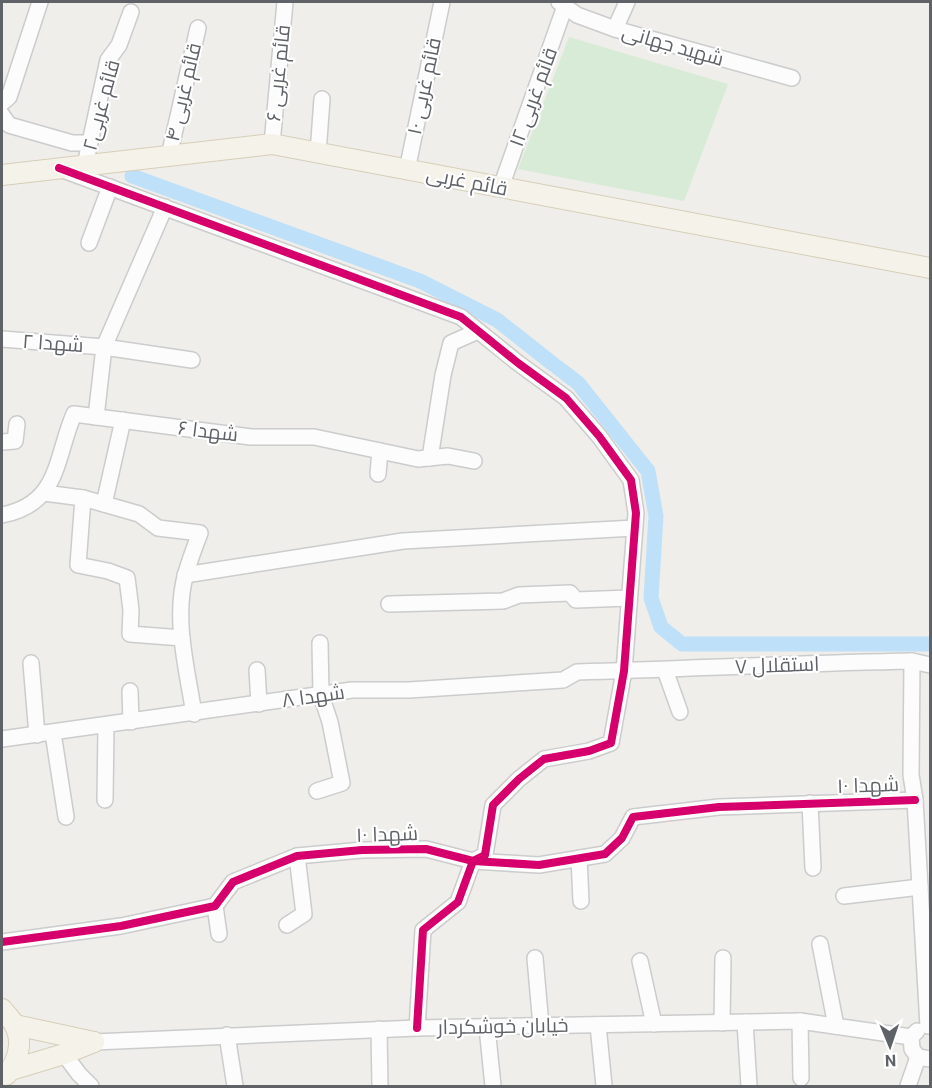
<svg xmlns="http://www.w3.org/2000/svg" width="932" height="1088" viewBox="0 0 932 1088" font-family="Roboto,Cairo,sans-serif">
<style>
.green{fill:#d8ebd6}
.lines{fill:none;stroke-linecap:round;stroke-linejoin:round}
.canal{stroke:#bfe0f9;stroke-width:15}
.minor-casing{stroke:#cbcccc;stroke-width:18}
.major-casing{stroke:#d7ceb8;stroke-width:22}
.minor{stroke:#fdfcfc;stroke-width:15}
.major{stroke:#f4f2e9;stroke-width:20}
.cycleway-casing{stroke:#fff;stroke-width:11}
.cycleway{stroke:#d6006c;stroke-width:8}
.labels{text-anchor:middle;stroke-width:4.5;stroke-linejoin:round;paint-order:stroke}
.street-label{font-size:20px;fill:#5f6368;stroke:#fff}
</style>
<rect width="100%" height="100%" fill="#efeeea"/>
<!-- green -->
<polygon class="green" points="569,37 728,84 684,201 518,169"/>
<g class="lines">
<!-- canal -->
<g class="canal">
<polyline points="132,176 420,281 497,320 553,364"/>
<polyline points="557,367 578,383 648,471 656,516 651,598 661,627 682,644 930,644"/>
</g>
<defs>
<g id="minor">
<polyline points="559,2 577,15 615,29 792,78"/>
<polyline points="615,29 627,2"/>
<polyline points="2,103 9,97 40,2"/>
<polyline points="2,115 9,125 72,143 89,143"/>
<polyline points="272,144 285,2"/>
<polyline points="318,153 322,99"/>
<polyline points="169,156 198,28"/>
<polyline points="85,165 108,60 119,45 131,12"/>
<polyline points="63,170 461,317 518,363 566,398 599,436 631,480 636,513 624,671 611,743 589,751 544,759 519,779 493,805 485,855 473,861 458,902 423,930 417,1028"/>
<polyline points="407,170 442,2"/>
<polyline points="501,187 565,6"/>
<polyline points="89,243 110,187"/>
<polyline points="2,339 104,347 192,360"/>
<polyline points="96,417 104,347 165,207"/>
<polyline points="2,442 15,441 17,424"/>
<polyline points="430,458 443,375 451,343 478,331"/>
<polyline points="378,474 380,451"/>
<path d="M44,493L83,498L139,514L158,528L200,533C195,546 190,559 186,573C173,618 187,669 194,714"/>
<polyline points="83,498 78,565 108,571 127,578 131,610 130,634 182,638"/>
<polyline points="104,504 123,420"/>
<path d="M2,515C60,504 55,458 74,414L251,437H314L418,459L448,456L474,461"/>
<polyline points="185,575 403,541 634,528"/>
<polyline points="389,604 503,601 519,595 570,593 576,600 629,598"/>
<polyline points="912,661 911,775 915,800 928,1026"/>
<polyline points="31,663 37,735"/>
<polyline points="257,670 259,704"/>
<polyline points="665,670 680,712"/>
<polyline points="130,691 131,722"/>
<polyline points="53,733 66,817"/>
<path d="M2,739L352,690H409L563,680L577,672C688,669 800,663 912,661L930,665"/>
<polyline points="317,791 342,783 330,722 321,695 320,643"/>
<polyline points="105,800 106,726"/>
<polyline points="810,803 813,868"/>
<polyline points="579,858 581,901"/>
<polyline points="844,896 920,887"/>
<polyline points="215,906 219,934"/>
<polyline points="287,925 304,914 297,856"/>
<polyline points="2,942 121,926 215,906 233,882 297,856 362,850 426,849 473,861 539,865 605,854 622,838 633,817 719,807 915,800"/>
<polyline points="820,944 836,1026"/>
<polyline points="535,958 541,1026"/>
<polyline points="640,961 654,1024"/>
<polyline points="800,1021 801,1078"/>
<polyline points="745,1022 749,1086"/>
<polyline points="722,1023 723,958"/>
<polyline points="598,1025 604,1086"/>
<polyline points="487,1027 493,1086"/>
<polyline points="379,1029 380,1086"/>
<polyline points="917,1031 911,1037 912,1049 918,1057 930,1059"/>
<polyline points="227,1035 235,1086"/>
<polyline points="94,1042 417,1028 800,1021 911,1037"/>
<polyline points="64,1054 79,1074 91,1086"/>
<polyline points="908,1086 918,1057"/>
</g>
<g id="major">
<polyline points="2,175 272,144 930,268"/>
<path d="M2,1009C6,1014 11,1019 14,1024C24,1041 18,1062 6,1075"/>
<polyline points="15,1025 94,1042"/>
<polyline points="11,1070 64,1054 94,1042"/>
</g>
</defs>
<!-- minor casing -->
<use href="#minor" class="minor-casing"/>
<!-- major casing -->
<use href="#major" class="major-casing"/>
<!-- minor -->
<use href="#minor" class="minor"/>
<!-- major -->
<use href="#major" class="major"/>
<defs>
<g id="cycleway">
<polyline points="59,168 461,317 518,363 566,398 599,436 631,480 636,513 624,671 611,743 589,751 544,759 519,779 493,805 485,855 473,861 458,902 423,930 417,1028"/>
<polyline points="2,942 121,926 215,906 233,882 297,856 362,850 426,849 473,861 539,865 605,854 622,838 633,817 719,807 915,800"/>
</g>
</defs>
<!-- cycleway casing -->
<use href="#cycleway" class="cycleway-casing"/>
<!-- cycleway -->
<use href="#cycleway" class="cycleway"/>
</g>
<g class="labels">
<!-- street labels -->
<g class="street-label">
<text transform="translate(673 45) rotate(16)" y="7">شهید جهانی</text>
<text transform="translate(278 73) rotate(-84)" y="7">قائم غربی ۶</text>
<text transform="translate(424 86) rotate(-78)" y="7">قائم غربی ۱۰</text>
<text transform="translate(183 92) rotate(-77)" y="7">قائم غربی ۴</text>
<text transform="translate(533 97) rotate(-70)" y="7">قائم غربی ۱۲</text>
<text transform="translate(101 105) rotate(-75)" y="7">۲قائم غربی</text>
<text transform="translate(467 181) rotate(11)" y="7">قائم غربی</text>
<text transform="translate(53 343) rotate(4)" y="7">شهدا ۲</text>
<text transform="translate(208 431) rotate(7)" y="7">شهدا ۶</text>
<text transform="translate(777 665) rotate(-2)" y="7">استقلال ۷</text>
<text transform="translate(313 696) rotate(-8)" y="7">شهدا ۸</text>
<text transform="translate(868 785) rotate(-2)" y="7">شهدا ۱۰</text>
<text transform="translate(387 834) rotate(-2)" y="7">شهدا ۱۰</text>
<text transform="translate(503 1026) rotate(-1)" y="7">خیابان خوشکردار</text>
</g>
</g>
<!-- border -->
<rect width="932" height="1088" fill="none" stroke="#5f6368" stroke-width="6"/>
<!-- north arrow -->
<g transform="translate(890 1046) rotate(178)" stroke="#ffffff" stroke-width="4.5" paint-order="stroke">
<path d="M0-4.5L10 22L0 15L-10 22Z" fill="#5f6368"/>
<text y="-9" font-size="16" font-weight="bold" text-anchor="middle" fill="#5f6368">N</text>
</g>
</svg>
